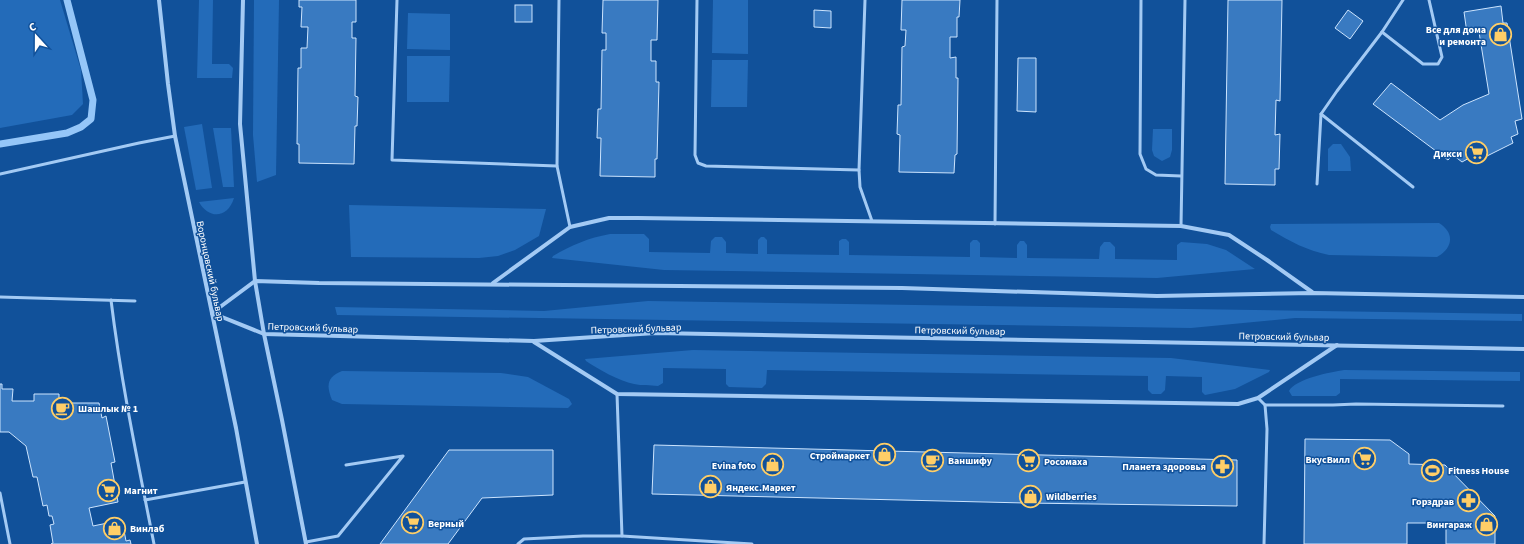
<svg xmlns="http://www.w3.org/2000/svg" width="1524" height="544" viewBox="0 0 1524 544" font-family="'Source Sans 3',sans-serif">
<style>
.green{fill:#236bb9}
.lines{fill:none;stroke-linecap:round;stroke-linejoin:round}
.stream{stroke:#95c6f8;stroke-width:7}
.building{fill:#397ac1;stroke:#cce4fe}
.lane{stroke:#a3caf4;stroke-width:3}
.street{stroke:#a3caf4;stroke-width:4}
.labels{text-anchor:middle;stroke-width:3;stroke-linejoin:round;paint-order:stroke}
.poi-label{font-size:10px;font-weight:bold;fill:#fff;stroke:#11519a;text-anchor:start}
.street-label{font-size:10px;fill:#fff;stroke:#11519a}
</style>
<rect width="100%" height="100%" fill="#11519a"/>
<!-- green -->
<g class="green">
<polygon points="0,0 60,0 81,70 83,104 72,115 0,128"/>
<polygon points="199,0 213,0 212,64 229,64 233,68 232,78 197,78"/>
<polygon points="254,0 279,0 276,175 257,182 253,135"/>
<polygon points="713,0 748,0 748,54 712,53"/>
<polygon points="408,13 450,14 450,50 407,49"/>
<polygon points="407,56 450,56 449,102 407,102"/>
<polygon points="712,60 748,60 747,107 711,107"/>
<polygon points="202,124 212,188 196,190 184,127"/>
<polygon points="213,128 231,128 234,187 223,187"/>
<polygon points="1153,129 1172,129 1172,150 1170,157 1162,161 1154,156 1152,150"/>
<polygon points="1333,144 1341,144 1350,157 1351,171 1328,171 1328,149"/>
<path d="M234,198C228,218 209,220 199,202Z"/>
<polygon points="349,205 546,209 539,236 515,250 498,256 479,258 351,257"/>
<path d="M1439,223C1455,233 1453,248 1437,257L1329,255C1306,250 1291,242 1271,230L1270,227L1271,224Z"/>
<path d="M610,234H644L649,239V252L710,253L711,241L715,237H722L726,242V253L758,254V240L761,237H764L767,240V254L839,255V241L842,239H846L849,242V255L970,257V243L973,240H977L980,243V257L1017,258V245L1020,241H1024L1027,245V258L1099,259L1100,247L1104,242H1110L1115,247V259L1177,260V245L1181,242L1207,244L1226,250L1255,269L1157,278L664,270L552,258L553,256C572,245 588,238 610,234Z"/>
<polygon points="648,301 1522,314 1522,321 1295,318 1191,328 337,315 335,307 544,311"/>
<path d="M693,350L1171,358L1270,370L1269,372L1235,389L1205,395L1202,392V377L1166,376L1165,390L1161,394H1152L1148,390V376L767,370L766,384L762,388L729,387L726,384V369L663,368V383L658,386C650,385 642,386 634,384C619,381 598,369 586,361L585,359Z"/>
<path d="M1344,370L1520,372V381L1340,379V393L1336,396H1292L1289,391C1295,379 1331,372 1344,370Z"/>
<path d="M342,371L501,373L528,377L569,399L572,404L568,408L342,404L332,400C326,385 327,377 342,371Z"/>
</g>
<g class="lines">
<!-- stream -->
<polyline class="stream" points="0,144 67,133 81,127 91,119 93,100 67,0"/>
</g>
<!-- building -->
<g class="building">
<polygon points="299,0 356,0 356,22 352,22 352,38 356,38 355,96 358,97 357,126 355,126 354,164 299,163 299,144 297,144 298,68 301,68 301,48 307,48 308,27 301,27 302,7 299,7"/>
<polygon points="603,0 658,0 657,40 651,40 651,61 656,61 656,82 659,82 657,159 655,159 655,177 600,176 601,138 597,138 598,109 601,109 602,50 606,50 606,33 602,33"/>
<polygon points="902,0 960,0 959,17 957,17 957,37 950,37 950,58 956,57 956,78 958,78 957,154 955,155 954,173 899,172 900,135 897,134 898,105 901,105 902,47 905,46 906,30 901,30"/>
<polygon points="1228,0 1282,0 1280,101 1276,100 1275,135 1280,134 1279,169 1275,169 1275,185 1225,184"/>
<rect x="515" y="5" width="17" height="17"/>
<polygon points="1501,6 1503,23 1507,23 1522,119 1515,121 1518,134 1511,137 1513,143 1473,163 1471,157 1462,162 1453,155 1448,160 1373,104 1391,83 1440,120 1463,105 1489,94 1479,32 1467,33 1464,12"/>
<polygon points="814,10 831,11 831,28 814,27"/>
<polygon points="1348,10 1363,21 1350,39 1335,28"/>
<polygon points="1018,58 1036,58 1036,112 1017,111"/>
<polygon points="0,384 2,384 2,389 13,389 12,401 34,401 34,394 59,394 59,403 99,403 102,418 106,416 115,462 111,463 118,502 89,508 93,526 122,520 126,541 130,540 131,544 51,544 53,543 50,525 54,524 52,516 49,516 47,505 43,506 37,477 33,477 26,446 9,432 0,432"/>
<polygon points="1305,439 1390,440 1409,454 1409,464 1445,465 1495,516 1495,544 1446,544 1446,523 1407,523 1407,544 1304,544"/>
<polygon points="654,445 1237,460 1237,506 1025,503 652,494"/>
<polygon points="449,450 553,450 553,495 482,498 448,544 380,544"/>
</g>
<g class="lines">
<!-- lane -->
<g class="lane">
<polyline points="397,0 392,160 557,166"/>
<polyline points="559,0 557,166 570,227"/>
<polyline points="697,0 695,155 698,163 706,166 859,170"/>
<polyline points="865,0 859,170 860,187 872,221"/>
<polyline points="1141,0 1140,154 1146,169 1156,175 1181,176"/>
<polyline points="1382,32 1423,64 1438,64 1442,57 1429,0"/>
<polyline points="1321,114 1413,187"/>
<polyline points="0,174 139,143 175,136"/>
<polyline points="1317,184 1321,114 1337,91 1382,32 1403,0"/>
<polyline points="995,224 997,0"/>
<polyline points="1181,226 1185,0"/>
<polyline points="0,297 135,301"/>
<path d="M111,300C121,382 138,463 154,544"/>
<polyline points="617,394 622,536"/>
<polyline points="1258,398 1265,405 1267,429 1264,544"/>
<polyline points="1265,405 1333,405 1356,404 1503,406"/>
<polyline points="0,493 10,544"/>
<polyline points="145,500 245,482"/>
<polyline points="306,542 338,536 403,456 346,465"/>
<polyline points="518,544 524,539 583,536 622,536 752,544"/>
</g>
<!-- street -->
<g class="street">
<polyline points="159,0 168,84 175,136 236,428 257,544"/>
<polyline points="243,0 240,124 255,281 264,334 282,420 306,544"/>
<polyline points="493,283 570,227 609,218 638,218 1181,226 1229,235 1267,260 1312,292"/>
<polyline points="212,313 255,281 319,283 902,288 1157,296 1313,293 1524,297"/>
<polyline points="212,313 264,334 534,341 655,333 1524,349"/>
<polyline points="534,342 617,394 1238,404 1258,398 1337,345"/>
</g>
</g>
<!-- icons -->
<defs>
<symbol id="shop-ring" viewBox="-11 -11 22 22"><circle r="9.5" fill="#11519a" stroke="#ffce67" stroke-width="1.5"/><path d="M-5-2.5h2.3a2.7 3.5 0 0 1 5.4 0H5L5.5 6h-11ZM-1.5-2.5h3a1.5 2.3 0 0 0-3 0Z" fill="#ffce67"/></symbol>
<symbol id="supermarket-ring" viewBox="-11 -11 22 22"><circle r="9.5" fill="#11519a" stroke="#ffce67" stroke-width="1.5"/><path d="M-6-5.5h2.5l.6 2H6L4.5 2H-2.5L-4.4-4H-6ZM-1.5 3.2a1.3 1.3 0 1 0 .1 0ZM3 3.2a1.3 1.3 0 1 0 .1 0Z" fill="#ffce67"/></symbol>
<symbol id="cafe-ring" viewBox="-11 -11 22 22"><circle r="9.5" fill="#11519a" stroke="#ffce67" stroke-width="1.5"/><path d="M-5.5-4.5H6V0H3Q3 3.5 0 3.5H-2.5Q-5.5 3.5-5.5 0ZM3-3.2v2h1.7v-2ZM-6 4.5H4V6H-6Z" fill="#ffce67"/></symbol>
<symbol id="pharmacy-ring" viewBox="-11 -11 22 22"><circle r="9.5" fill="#11519a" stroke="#ffce67" stroke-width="1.5"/><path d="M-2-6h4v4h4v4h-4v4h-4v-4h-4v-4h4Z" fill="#ffce67"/></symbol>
<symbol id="stadium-ring" viewBox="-11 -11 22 22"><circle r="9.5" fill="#11519a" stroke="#ffce67" stroke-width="1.5"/><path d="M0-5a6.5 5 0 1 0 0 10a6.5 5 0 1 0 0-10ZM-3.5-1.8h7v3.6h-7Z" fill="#ffce67"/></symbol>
</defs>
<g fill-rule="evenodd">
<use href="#shop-ring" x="1488" y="22" width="25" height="25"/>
<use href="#supermarket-ring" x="1464" y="140" width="25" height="25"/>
<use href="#cafe-ring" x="50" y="396" width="25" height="25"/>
<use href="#shop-ring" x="872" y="442" width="25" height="25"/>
<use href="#supermarket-ring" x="1352" y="446" width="25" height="25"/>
<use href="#cafe-ring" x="920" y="448" width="25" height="25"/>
<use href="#supermarket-ring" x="1016" y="448" width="25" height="25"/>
<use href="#shop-ring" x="760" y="452" width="25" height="25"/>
<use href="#pharmacy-ring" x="1210" y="454" width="25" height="25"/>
<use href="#stadium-ring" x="1420" y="458" width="25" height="25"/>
<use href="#shop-ring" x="698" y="474" width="25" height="25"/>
<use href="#supermarket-ring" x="96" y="478" width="25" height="25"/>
<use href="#shop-ring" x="1018" y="484" width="25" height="25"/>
<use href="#pharmacy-ring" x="1456" y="488" width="25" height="25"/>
<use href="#supermarket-ring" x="400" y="510" width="25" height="25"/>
<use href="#shop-ring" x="1474" y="512" width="25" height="25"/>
<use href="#shop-ring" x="102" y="516" width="25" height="25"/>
</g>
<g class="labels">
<!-- poi labels -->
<g class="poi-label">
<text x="1486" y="33" text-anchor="end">Все для дома<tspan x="1486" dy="12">и ремонта</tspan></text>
<text x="1462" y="157" text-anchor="end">Дикси</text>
<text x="78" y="412">Шашлык № 1</text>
<text x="870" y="459" text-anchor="end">Строймаркет</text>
<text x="1350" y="463" text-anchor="end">ВкусВилл</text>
<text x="948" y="464">Ваншифу</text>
<text x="1044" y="465">Росомаха</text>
<text x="756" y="469" text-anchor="end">Evina foto</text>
<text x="1206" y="470" text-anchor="end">Планета здоровья</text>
<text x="1448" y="474">Fitness House</text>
<text x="726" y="491">Яндекс.Маркет</text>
<text x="124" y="494">Магнит</text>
<text x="1046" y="500">Wildberries</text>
<text x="1454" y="505" text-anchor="end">Горздрав</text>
<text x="428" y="527">Верный</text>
<text x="1472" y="528" text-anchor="end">Вингараж</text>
<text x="130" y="532">Винлаб</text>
</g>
<!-- street labels -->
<g class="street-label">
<text transform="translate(211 271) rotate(78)" y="4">Воронцовский бульвар</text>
<text transform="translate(313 327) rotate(2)" y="4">Петровский бульвар</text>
<text transform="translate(636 328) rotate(-2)" y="4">Петровский бульвар</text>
<text transform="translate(960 330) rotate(1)" y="4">Петровский бульвар</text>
<text transform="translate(1284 336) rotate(1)" y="4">Петровский бульвар</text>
</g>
</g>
<!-- north arrow -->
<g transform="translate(36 36) rotate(339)" stroke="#11519a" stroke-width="3" paint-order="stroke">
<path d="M0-3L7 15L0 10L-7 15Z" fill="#ffffff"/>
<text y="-6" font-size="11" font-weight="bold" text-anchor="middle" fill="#ffffff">С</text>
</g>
</svg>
